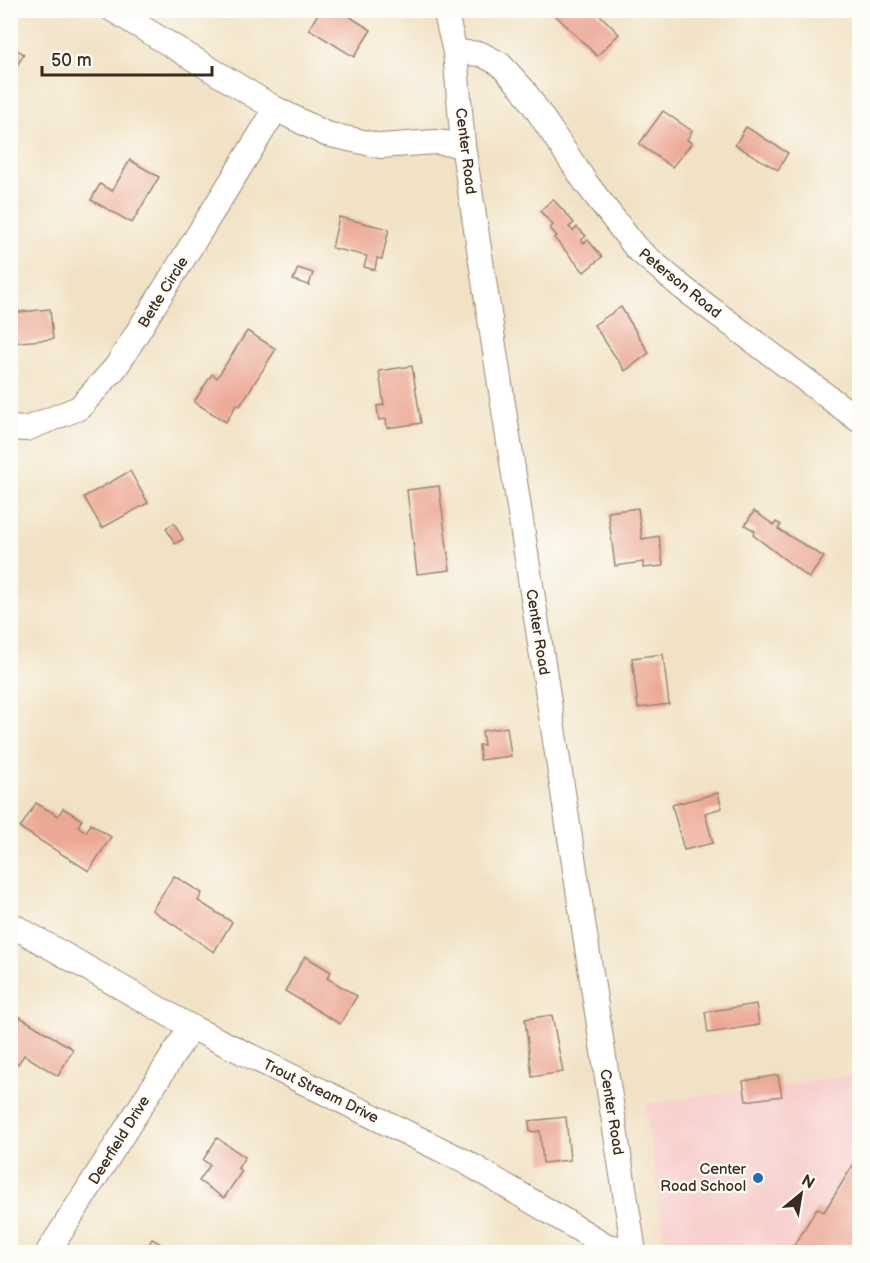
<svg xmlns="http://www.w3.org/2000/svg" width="870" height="1263" viewBox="0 0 870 1263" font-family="'Balsamiq Sans',sans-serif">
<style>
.built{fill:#f7d0cd}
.building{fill:#eca894}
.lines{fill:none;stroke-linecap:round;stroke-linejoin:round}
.minor-casing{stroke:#968672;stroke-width:26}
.minor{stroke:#fff;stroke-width:24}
.poi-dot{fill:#1f6fb2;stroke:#fdfcf7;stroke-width:2}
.labels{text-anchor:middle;stroke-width:4.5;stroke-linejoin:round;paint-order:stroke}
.street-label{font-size:15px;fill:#3b2a1e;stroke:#fdfcf7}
.poi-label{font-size:15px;fill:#3b2a1e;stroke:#fdfcf7;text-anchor:end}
</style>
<rect width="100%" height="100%" fill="#fdfcf7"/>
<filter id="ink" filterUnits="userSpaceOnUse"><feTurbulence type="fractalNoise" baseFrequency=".0167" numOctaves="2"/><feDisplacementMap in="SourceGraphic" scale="12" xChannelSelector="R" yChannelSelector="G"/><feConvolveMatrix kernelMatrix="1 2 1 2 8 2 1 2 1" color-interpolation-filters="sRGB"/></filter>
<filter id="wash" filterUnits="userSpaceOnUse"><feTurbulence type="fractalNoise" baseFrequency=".008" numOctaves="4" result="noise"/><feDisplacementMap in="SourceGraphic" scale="24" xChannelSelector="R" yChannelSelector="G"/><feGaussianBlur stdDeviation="1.35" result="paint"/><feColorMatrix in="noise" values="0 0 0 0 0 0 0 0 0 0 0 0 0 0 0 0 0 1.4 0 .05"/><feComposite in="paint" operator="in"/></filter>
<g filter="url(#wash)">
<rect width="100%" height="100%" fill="#f2e2c5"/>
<!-- built -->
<polygon class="built" points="859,1074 859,1252 666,1252 645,1104"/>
<g id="blocks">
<!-- building -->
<g class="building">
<polygon points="320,10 339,10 371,30 354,57 309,29"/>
<polygon points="554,10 595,10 619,34 597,56 552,12"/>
<polygon points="10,46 24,54 10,77"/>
<polygon points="663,111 692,131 687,140 692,143 672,167 639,144"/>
<polygon points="746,127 788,153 778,170 735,145"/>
<polygon points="130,160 159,177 132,223 91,200 100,184 112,191"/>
<polygon points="553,199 574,223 569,227 573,231 577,227 586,236 581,240 584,243 588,240 602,257 584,272 554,238 557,236 550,228 553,225 540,211"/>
<polygon points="339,217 389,229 382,259 377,258 375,270 364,267 367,256 332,248"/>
<polygon points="298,268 313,273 309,285 293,280"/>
<polygon points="621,307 649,353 625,371 594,325"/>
<polygon points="50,309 53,339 10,343 10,313"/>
<polygon points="247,331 276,349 240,406 237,404 226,422 194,402 212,374 217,378"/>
<polygon points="412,366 421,423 387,428 386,419 379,420 377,406 384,405 379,371"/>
<polygon points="130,471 148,503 102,528 84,497"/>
<polygon points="439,486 450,570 417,574 407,490"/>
<polygon points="638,508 642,539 659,536 663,566 643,568 643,562 615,566 608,512"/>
<polygon points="754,511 774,525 776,522 781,525 778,529 824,557 809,578 753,535 755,531 745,525"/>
<polygon points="174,523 183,539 175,544 166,528"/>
<polygon points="663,654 669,704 638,708 632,658"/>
<polygon points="507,727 511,756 480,760 479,745 484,745 482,731"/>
<polygon points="718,793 722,808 705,813 713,843 684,850 672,805"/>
<polygon points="36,803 58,816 63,808 82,820 78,826 86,832 91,824 111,837 89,871 20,828"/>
<polygon points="174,876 202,893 198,901 232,922 214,952 152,910"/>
<polygon points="305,956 331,972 327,978 357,996 340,1024 285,991"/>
<polygon points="756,1004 759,1025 708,1033 705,1012"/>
<polygon points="10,1011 73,1049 58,1076 24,1055 18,1064 10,1059"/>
<polygon points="552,1015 563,1072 532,1077 525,1019"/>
<polygon points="778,1075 782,1096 746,1101 743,1081"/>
<polygon points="566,1117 570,1160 543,1163 540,1131 530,1132 529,1121"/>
<polygon points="217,1138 245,1157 238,1168 242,1171 224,1198 199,1181 210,1165 203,1160"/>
<polygon points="853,1165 860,1169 860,1252 790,1252 817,1208 824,1212"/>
<polygon points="152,1239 175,1252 144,1252"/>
</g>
</g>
</g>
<g filter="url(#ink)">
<use href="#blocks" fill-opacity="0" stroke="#968672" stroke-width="1.5"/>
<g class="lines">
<defs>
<g id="minor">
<polyline points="445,10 455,52 463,145 634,1252"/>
<polyline points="455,52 481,54 500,64 523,89 586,183 636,248 683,288 860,421"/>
<polyline points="276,109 326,134 381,146 435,142 463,145"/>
<polyline points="10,428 26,429 79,408 116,367 276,109 113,10"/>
<polyline points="10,924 191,1027 464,1161 607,1246 633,1250"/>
<polyline points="48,1252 191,1027"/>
</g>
</defs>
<!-- minor casing -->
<use href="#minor" class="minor-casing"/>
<!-- minor -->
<use href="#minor" class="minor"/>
</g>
</g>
<!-- markers -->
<circle class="poi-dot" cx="758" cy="1178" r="6"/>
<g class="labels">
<!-- street labels -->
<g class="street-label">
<text transform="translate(466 151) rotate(83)" y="5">Center Road</text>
<text transform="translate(680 283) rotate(39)" y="5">Peterson Road</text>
<text transform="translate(163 292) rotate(-58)" y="5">Bette Circle</text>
<text transform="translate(538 632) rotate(81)" y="5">Center Road</text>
<text transform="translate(321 1091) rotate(26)" y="5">Trout Stream Drive</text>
<text transform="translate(612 1112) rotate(81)" y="5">Center Road</text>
<text transform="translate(119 1140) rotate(-58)" y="5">Deerfield Drive</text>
</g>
<!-- poi labels -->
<g class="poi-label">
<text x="746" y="1174">Center<tspan x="746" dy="17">Road School</tspan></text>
</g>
</g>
<!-- margin -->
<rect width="870" height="1263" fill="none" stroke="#fdfcf7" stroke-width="36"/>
<!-- north arrow -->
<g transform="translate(801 1194) rotate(30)" stroke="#fdfcf7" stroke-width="4.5" paint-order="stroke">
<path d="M0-4.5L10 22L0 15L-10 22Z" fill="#3b2a1e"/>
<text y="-9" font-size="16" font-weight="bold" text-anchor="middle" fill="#3b2a1e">N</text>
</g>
<!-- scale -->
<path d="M42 66v9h170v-9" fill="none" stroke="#3b2a1e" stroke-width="3"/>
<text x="51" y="66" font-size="18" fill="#3b2a1e" stroke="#fdfcf7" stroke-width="4.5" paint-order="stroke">50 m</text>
</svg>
